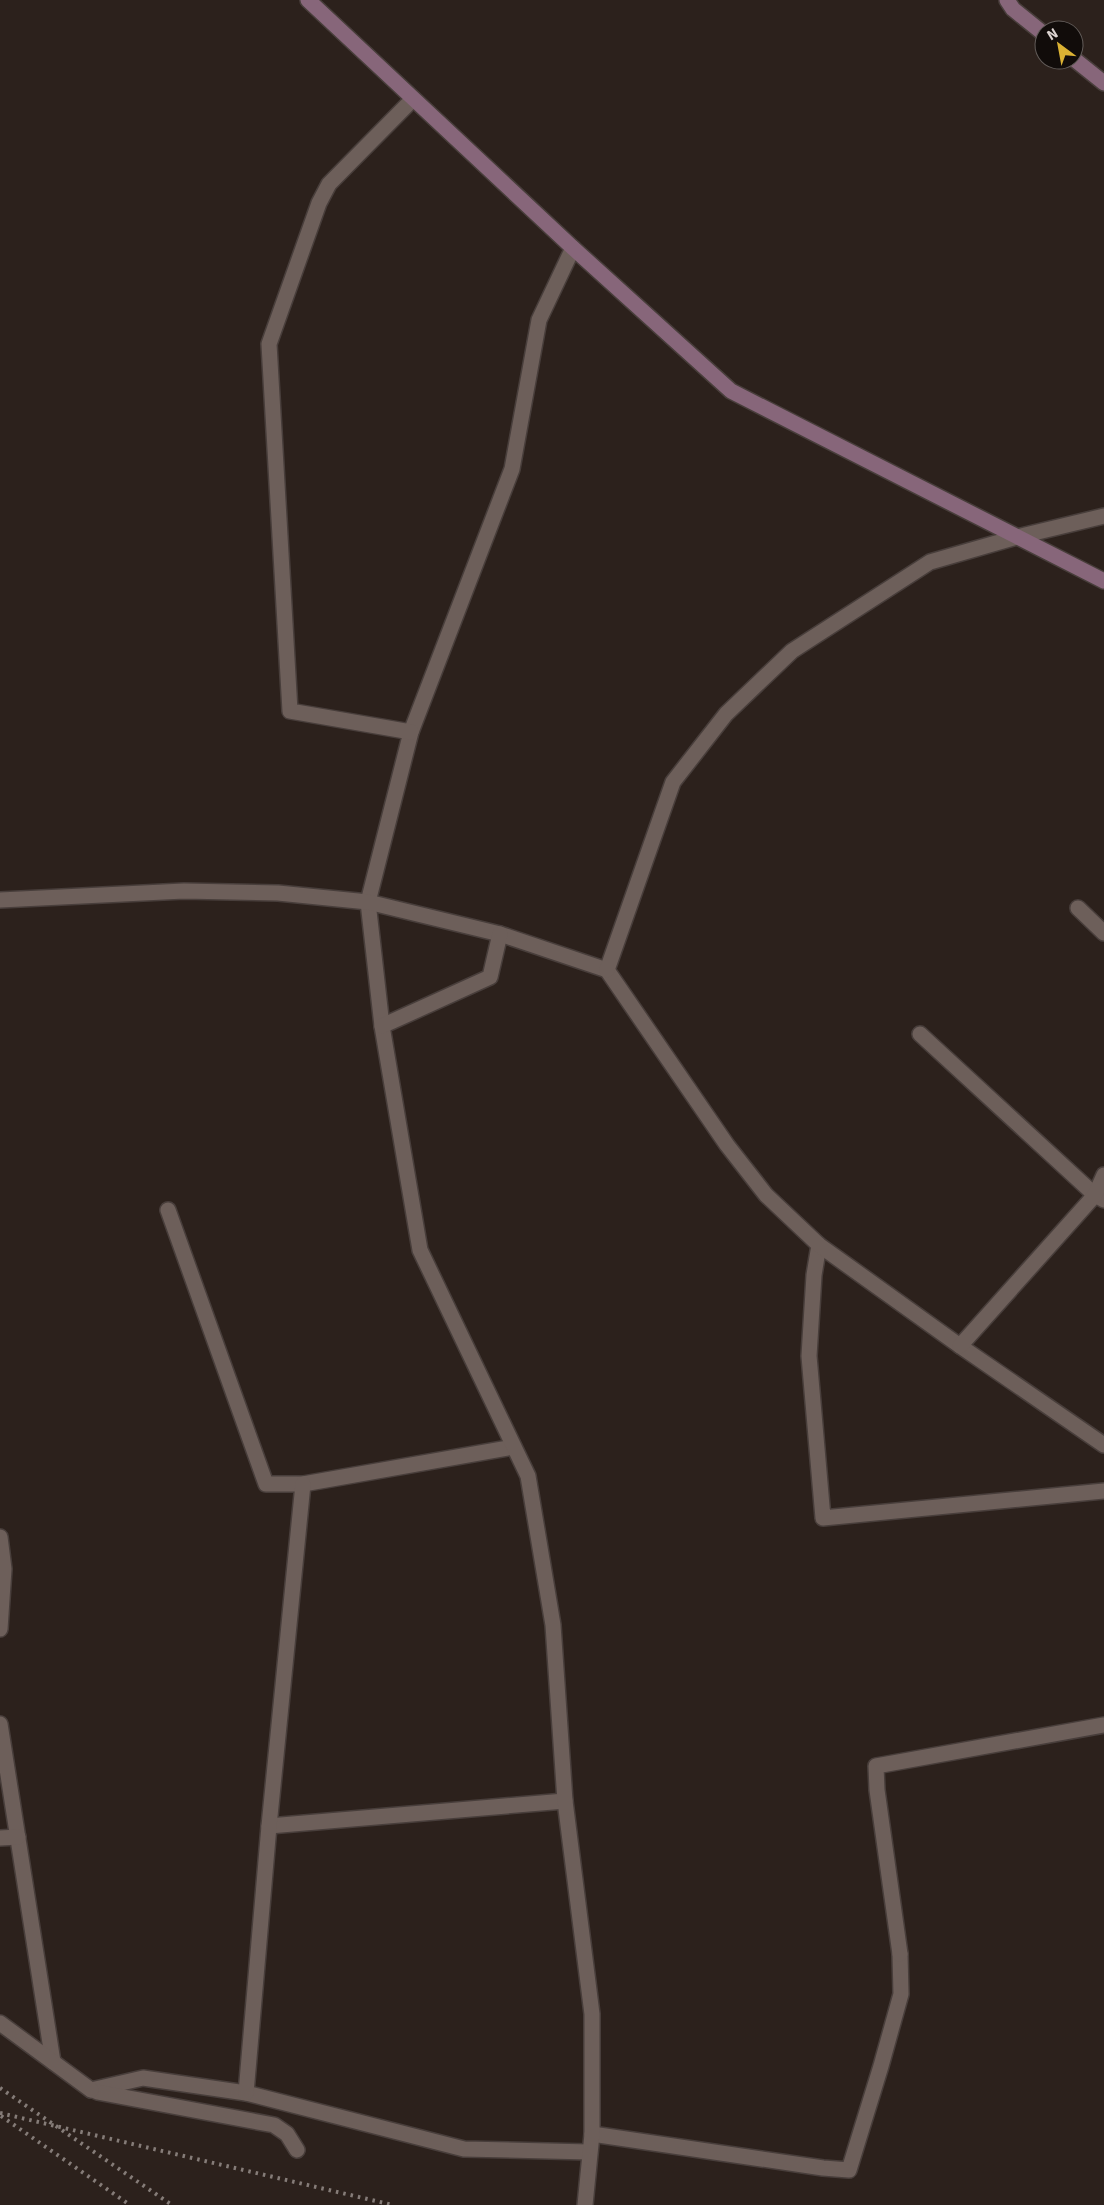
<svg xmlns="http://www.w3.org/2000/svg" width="1104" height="2205" viewBox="0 0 1104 2205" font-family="Signika,sans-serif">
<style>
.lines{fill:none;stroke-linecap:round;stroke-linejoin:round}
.lane-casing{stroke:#483e3b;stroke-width:18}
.street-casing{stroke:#483e3b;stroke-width:18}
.secondary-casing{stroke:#483e3b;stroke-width:18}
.lane{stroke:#6d5f5a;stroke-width:15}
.street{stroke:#6d5f5a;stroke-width:15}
.secondary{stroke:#87667a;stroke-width:15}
.rail{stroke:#857c78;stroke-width:4;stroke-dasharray:2.5 5;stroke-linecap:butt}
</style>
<rect width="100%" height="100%" fill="#2c211c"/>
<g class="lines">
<defs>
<g id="lane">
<polyline points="168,1210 266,1484 303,1484 513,1447"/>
<polyline points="819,1245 814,1275 809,1356 823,1518 1104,1491"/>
<polyline points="269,1826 565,1801"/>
<polyline points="91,2090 143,2078 246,2093 464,2149 589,2152"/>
<polyline points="97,2092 274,2125 287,2134 297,2150"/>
<polyline points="246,2093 269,1826 303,1484"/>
<polyline points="592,2134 823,2168 849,2170 881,2066 901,1994 900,1954"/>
</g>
<g id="street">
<polyline points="573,248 539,320 512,469 411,732 368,902 382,1026 420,1250 528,1476 553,1625 565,1801 592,2014 592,2134 585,2205"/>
<polyline points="411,732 290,711 269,344 319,203 329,184 413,99"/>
<polyline points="0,900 184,891 278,893 368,902 500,934 607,970 727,1145 766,1195 819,1245 960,1346 1104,1445"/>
<polyline points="1078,908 1104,933"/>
<polyline points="607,970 673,782 726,714 792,651 930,562 1017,537 1104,516"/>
<polyline points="382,1026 490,977 500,934"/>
<polyline points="920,1034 1095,1195 1104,1200"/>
<polyline points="960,1346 1095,1195 1104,1175"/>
<polyline points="0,1537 4,1569 0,1629"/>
<polyline points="0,1724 53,2062"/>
<polyline points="0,1838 18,1837"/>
<polyline points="900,1954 877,1790 876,1766 1104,1725"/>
<polyline points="0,2023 91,2090"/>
</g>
<g id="secondary">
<polyline points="308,0 573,248 731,391 1104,581"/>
<polyline points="1007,0 1013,9 1044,34"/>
<polyline points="1074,59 1104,83"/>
</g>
</defs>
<!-- lane casing -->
<use href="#lane" class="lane-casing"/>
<!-- street casing -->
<use href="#street" class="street-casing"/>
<!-- secondary casing -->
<use href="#secondary" class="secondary-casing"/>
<!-- lane -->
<use href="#lane" class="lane"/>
<!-- street -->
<use href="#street" class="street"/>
<!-- secondary -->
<use href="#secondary" class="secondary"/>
<!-- rail -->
<g class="rail">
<polyline points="0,2088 172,2205"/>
<polyline points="0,2113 393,2205"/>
<polyline points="1,2116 130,2205"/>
</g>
</g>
<!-- north arrow -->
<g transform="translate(1059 45) rotate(328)"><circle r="24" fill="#110c0a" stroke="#625c59"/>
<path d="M0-4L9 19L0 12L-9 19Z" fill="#dbb233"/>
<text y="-8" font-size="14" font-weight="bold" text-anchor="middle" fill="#dbd3d0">N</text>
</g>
</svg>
